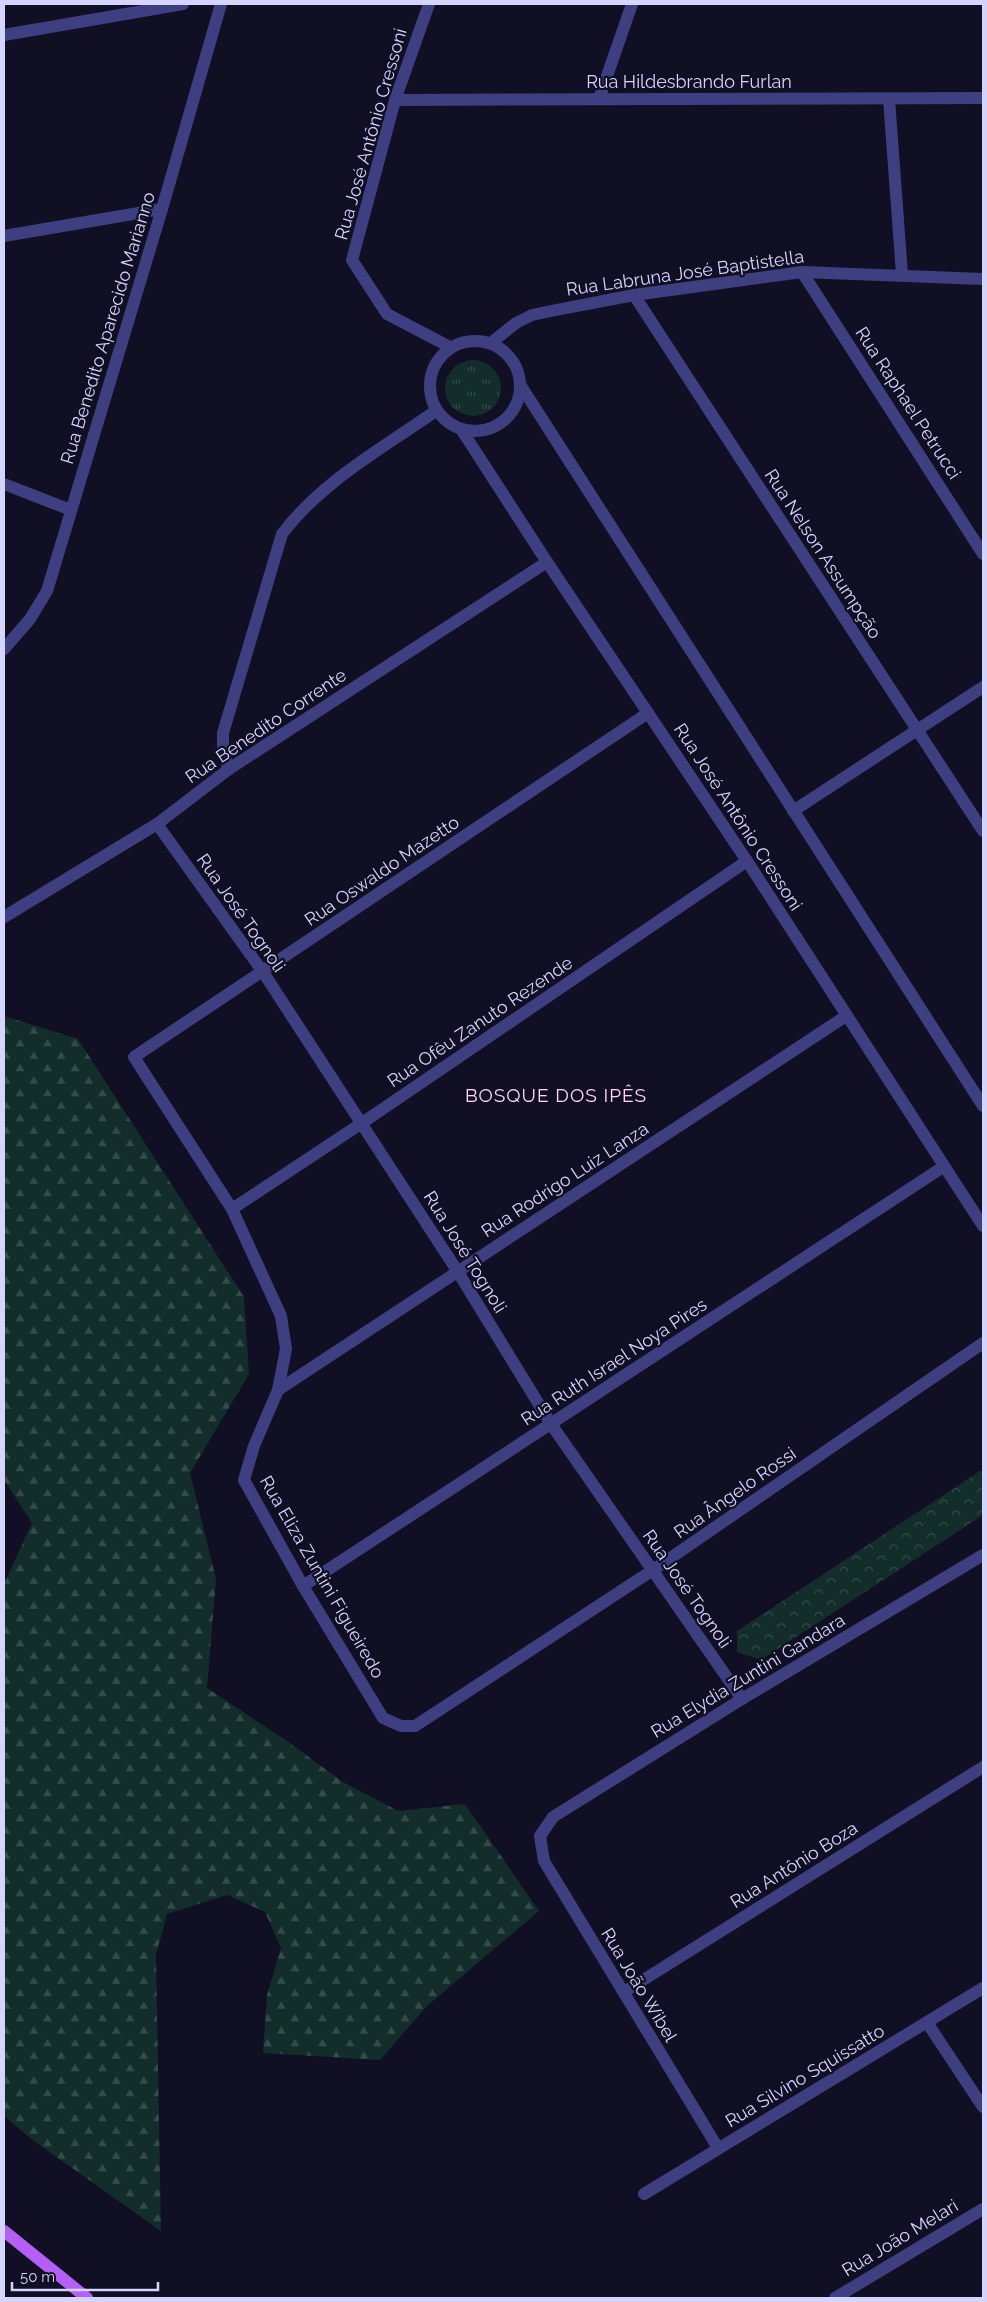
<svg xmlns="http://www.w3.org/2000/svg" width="987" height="2302" viewBox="0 0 987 2302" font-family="Raleway,sans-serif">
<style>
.grass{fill:url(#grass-tufts)}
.forest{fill:url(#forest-firs)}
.park{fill:url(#park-crowns)}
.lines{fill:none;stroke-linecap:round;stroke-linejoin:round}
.minor{stroke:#3d3f80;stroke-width:12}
.tertiary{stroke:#3d3f80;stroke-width:12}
.primary{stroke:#b460f7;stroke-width:12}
.labels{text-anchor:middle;stroke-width:4.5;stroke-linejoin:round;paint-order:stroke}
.street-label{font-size:18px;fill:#d5d4fd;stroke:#110f23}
.neighbourhood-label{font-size:19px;letter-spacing:1px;fill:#fdd5f2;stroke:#110f23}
</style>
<defs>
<pattern id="grass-tufts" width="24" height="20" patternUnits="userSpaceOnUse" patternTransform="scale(1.25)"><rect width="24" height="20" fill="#132d2a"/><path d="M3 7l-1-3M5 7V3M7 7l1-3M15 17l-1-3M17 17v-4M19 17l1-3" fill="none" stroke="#344b4a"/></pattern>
<pattern id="forest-firs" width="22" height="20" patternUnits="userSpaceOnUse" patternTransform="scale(1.25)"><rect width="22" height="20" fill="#132d2a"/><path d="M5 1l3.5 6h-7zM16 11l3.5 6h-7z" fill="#344b4a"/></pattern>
<pattern id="park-crowns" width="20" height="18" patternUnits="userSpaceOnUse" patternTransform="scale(1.25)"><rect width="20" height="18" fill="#132d2a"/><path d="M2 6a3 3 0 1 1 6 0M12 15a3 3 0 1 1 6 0" fill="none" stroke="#344b4a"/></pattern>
</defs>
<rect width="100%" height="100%" fill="#110f23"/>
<!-- grass -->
<circle class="grass" cx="473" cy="388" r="28"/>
<!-- forest -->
<polygon class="forest" points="4,1016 78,1039 244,1297 249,1374 190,1473 216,1579 207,1688 284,1739 343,1782 398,1811 465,1804 539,1911 427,2006 380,2060 263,2053 267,1995 281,1948 265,1912 227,1895 167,1914 156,1955 161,2231 34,2141 4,2116 4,1584 32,1523 4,1480"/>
<!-- park -->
<polygon class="park" points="983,1469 983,1515 761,1660 737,1652 737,1631"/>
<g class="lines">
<!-- minor -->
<g class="minor">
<polyline points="429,4 395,100 352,260 387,314 450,347"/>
<polyline points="4,35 183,4"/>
<polyline points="599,99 632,4"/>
<polyline points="889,99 902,274"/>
<polyline points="395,100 983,98"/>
<polyline points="4,236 162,209"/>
<polyline points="802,272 983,554"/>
<polyline points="634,295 983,831"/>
<circle cx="475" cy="386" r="45"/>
<polyline points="491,343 516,323 532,315 551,311 634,295 802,272 983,279"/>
<polyline points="461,429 547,562 747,861 983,1226"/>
<polyline points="4,484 71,510"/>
<polyline points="4,649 30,619 47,591 162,209 221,4"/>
<polyline points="648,713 134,1057 232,1209 281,1316 286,1349 278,1390 254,1446 244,1480 303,1586 383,1718 401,1726 415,1726 653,1570 983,1343"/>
<path d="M229,769L223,751V733L282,534C322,481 383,448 437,410"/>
<polyline points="793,811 983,687"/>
<polyline points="157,824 263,972 458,1272 551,1424 742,1699"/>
<polyline points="4,917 157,824 229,769 547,562"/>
<polyline points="232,1209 362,1123 747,861"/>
<polyline points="278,1390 846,1016"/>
<polyline points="303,1586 943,1167"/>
<polyline points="624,1992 983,1767"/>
<polyline points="928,2024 983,2107"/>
<polyline points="718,2148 544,1861 540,1836 553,1817 742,1699 983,1555"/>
<polyline points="644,2194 983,1988"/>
<polyline points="835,2298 983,2209"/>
</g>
<!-- tertiary -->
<polyline class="tertiary" points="521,386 983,1106"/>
<!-- primary -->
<polyline class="primary" points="4,2231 87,2298"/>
</g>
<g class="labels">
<!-- street labels -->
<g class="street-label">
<text x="689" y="88">Rua Hildesbrando Furlan</text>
<text transform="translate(371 134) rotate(-74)" y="6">Rua José Antônio Cressoni</text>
<text transform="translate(685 273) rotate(-8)" y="6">Rua Labruna José Baptistella</text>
<text transform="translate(108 328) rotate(-73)" y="6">Rua Benedito Aparecido Marianno</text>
<text transform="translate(908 403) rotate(57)" y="6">Rua Raphael Petrucci</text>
<text transform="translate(823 554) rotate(57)" y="6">Rua Nelson Assumpção</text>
<text transform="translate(266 726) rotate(-34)" y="6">Rua Benedito Corrente</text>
<text transform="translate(738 817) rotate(57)" y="6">Rua José Antônio Cressoni</text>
<text transform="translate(382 871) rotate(-34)" y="6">Rua Oswaldo Mazetto</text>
<text transform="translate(241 913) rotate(55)" y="6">Rua José Tognoli</text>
<text transform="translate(480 1022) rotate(-34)" y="6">Rua Ofêu Zanuto Rezende</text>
<text transform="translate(565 1180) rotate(-33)" y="6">Rua Rodrigo Luiz Lanza</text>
<text transform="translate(465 1252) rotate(58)" y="6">Rua José Tognoli</text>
<text transform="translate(614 1362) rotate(-33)" y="6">Rua Ruth Israel Noya Pires</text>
<text transform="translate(735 1493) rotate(-35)" y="6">Rua Ângelo Rossi</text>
<text transform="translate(322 1577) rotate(60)" y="6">Rua Eliza Zuntini Figueiredo</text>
<text transform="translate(687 1589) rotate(55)" y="6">Rua José Tognoli</text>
<text transform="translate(748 1676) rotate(-31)" y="6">Rua Elydia Zuntini Gandara</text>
<text transform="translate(794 1865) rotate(-32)" y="6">Rua Antônio Boza</text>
<text transform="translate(639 1985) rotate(59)" y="6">Rua João Wibel</text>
<text transform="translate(805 2076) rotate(-31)" y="6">Rua Silvino Squissatto</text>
<text transform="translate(900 2238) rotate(-31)" y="6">Rua João Melari</text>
</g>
<!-- neighbourhood labels -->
<g class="neighbourhood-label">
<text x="556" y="1102">BOSQUE DOS IPÊS</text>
</g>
</g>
<!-- border -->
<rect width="987" height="2302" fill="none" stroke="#d5d4fd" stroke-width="10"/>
<!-- scale -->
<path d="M12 2282v8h146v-8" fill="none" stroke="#d5d4fd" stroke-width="2.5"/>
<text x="20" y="2282" font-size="15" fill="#d5d4fd" stroke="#110f23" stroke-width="4" paint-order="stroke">50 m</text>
</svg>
